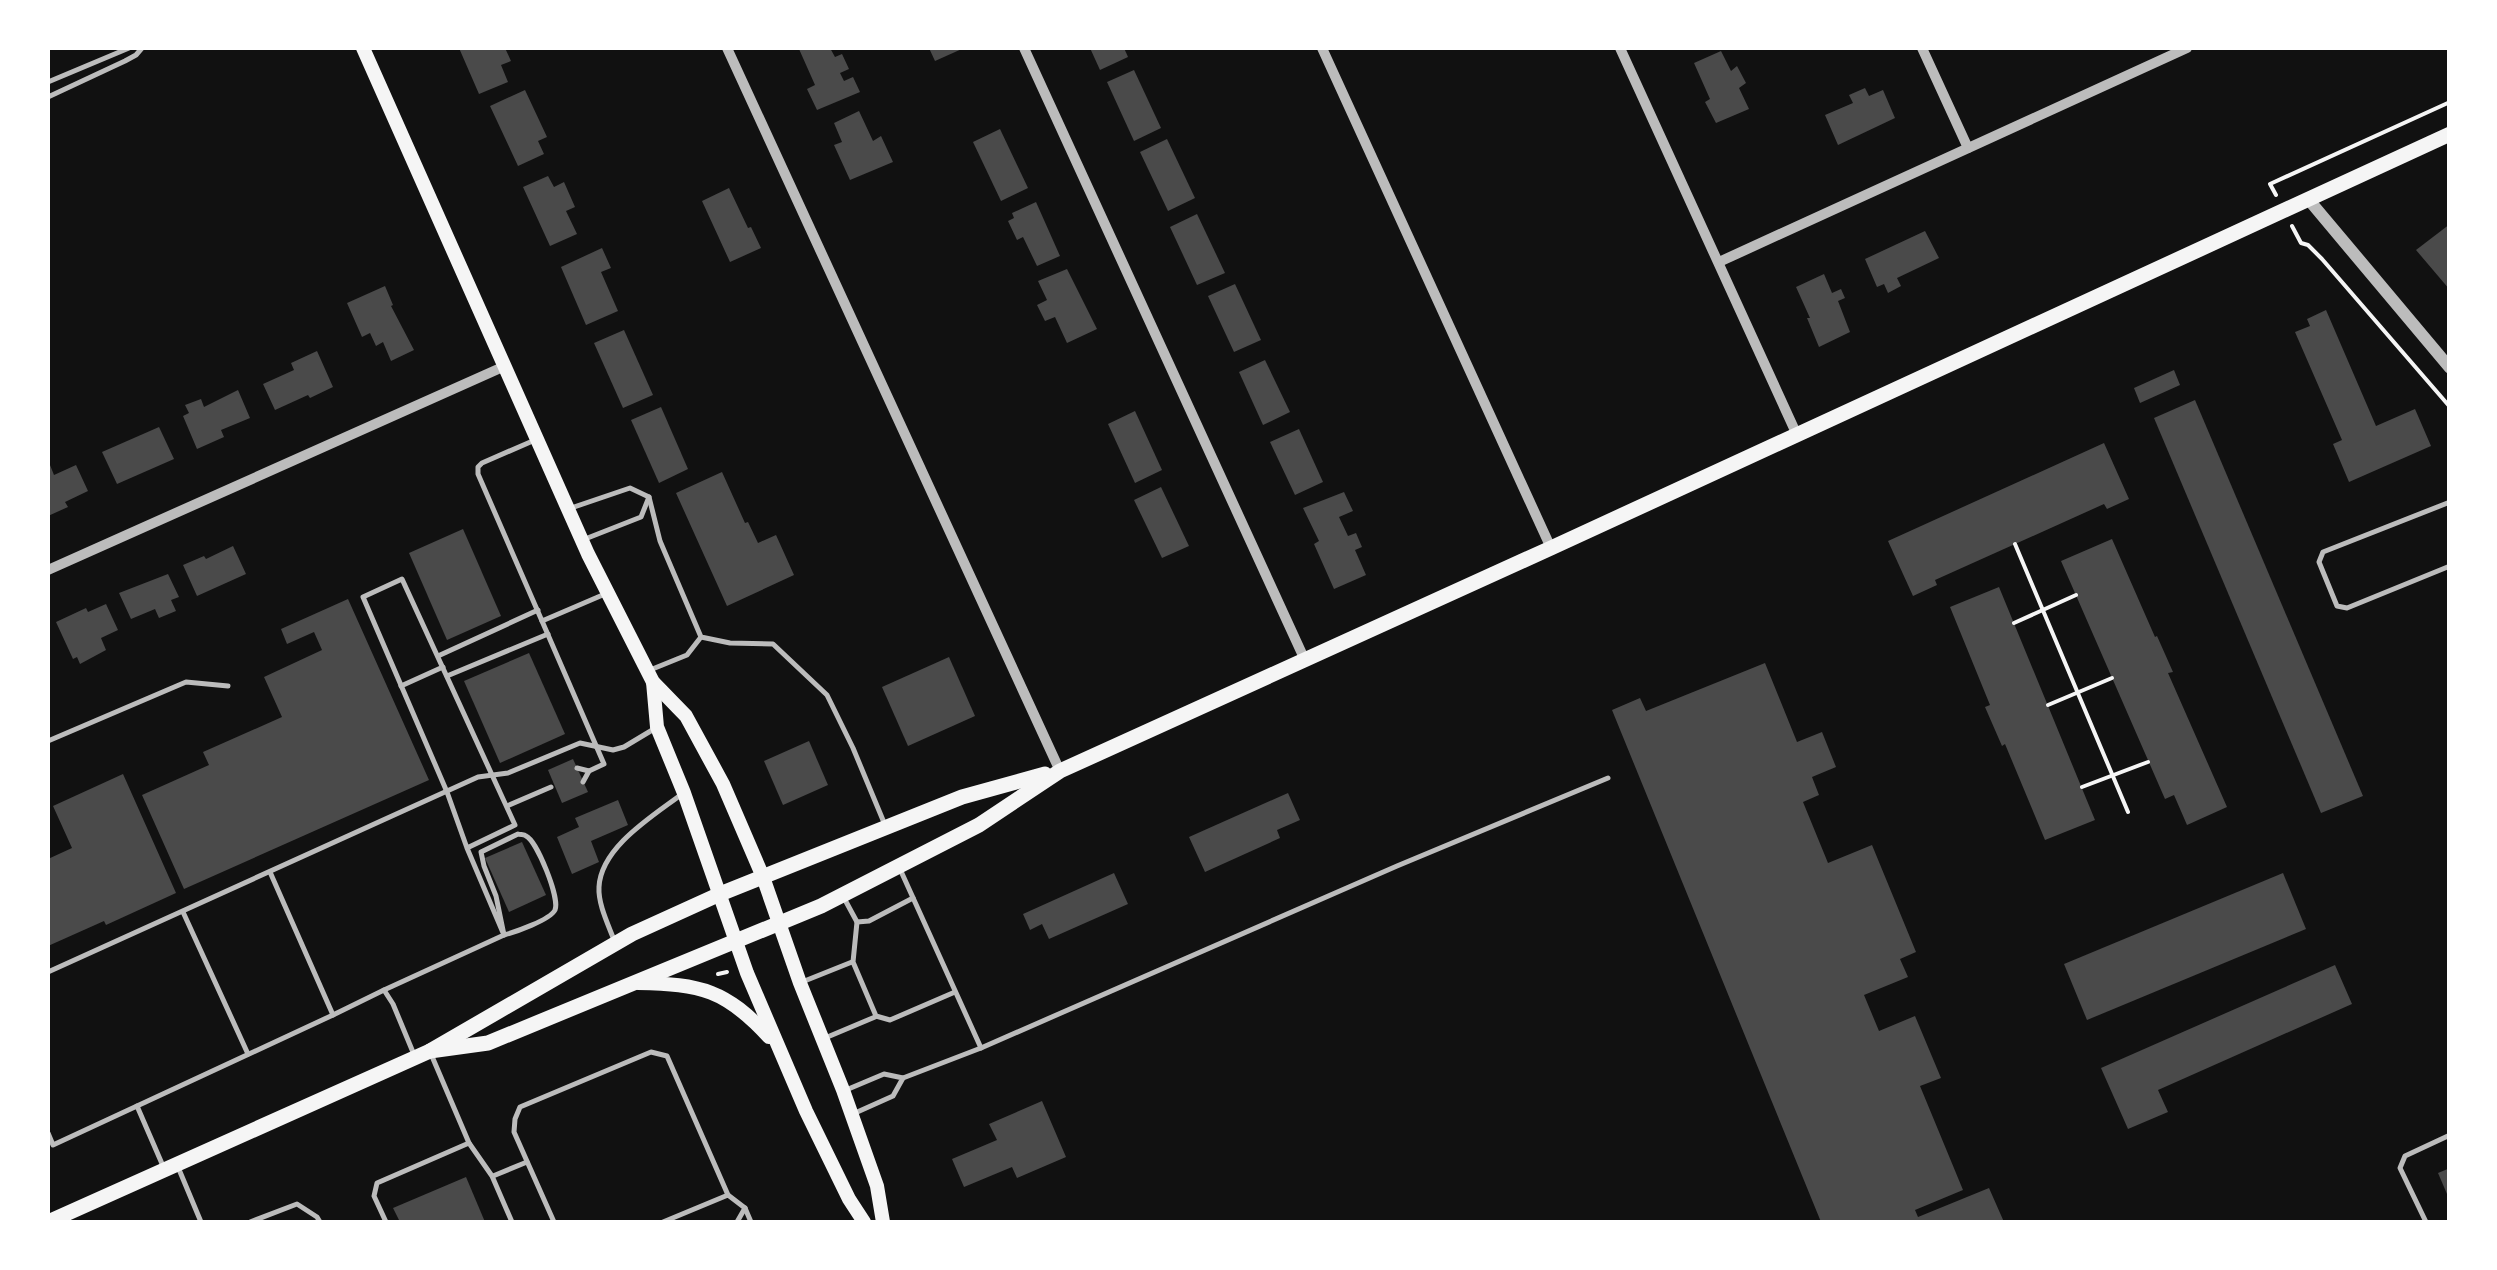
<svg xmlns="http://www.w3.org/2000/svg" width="2497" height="1270" viewBox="0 0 2497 1270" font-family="Poppins,sans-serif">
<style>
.building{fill:#4a4a4a}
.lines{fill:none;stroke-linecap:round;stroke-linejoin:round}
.path{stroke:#f5f5f5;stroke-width:4}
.service{stroke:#bcbcbc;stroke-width:5}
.minor{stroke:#bcbcbc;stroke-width:10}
.tertiary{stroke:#bcbcbc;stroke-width:12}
.secondary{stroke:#f5f5f5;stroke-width:14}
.primary{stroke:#f5f5f5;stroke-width:15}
</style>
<rect width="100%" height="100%" fill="#111"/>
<!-- building -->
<g class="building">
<polygon points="459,48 505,48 511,61 501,65 508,82 479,94"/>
<polygon points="802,48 830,48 835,57 842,54 849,69 840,73 844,81 853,77 860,92 817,110 807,89 815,85 799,49"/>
<polygon points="929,48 964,48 935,61"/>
<polygon points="1090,48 1124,48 1128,57 1100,70"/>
<polygon points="1721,51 1731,71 1737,66 1746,83 1739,88 1749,109 1716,123 1705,102 1710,99 1694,63"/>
<polygon points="1134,70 1161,128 1134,141 1107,82"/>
<polygon points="1865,88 1869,96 1883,90 1895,118 1838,145 1825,115 1853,103 1849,95"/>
<polygon points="525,90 547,137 538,141 544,154 518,166 490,106"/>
<polygon points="859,111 873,141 881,136 893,162 850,180 834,145 842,142 834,123"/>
<polygon points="1000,129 1028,188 1001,201 973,142"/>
<polygon points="1167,139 1195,198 1168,211 1140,152"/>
<polygon points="548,176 554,187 564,182 575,207 566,211 577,234 550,246 523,187"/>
<polygon points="729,188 748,228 751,227 761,248 730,262 702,201"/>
<polygon points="1036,202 1060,256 1037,266 1023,237 1017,240 1008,221 1014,218 1012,213"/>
<polygon points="1197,214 1225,273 1197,285 1170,227"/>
<polygon points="2450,224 2450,290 2416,250"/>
<polygon points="1925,231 1939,258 1897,278 1901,286 1888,293 1884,284 1877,287 1865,259"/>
<polygon points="602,248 611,268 601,272 618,311 586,325 561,267"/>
<polygon points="1067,269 1097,329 1067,343 1055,317 1045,321 1037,305 1047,300 1038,281"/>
<polygon points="1824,274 1832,293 1841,289 1845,298 1838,301 1850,332 1819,347 1807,318 1810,318 1796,287"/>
<polygon points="1235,284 1261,340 1234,352 1208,296"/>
<polygon points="385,286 393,305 391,306 414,350 391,361 383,342 376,346 370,333 362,337 347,303"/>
<polygon points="2326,310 2376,426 2415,409 2431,446 2349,482 2333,444 2342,440 2295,332 2310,326 2307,319"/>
<polygon points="624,330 653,395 623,408 594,343"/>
<polygon points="317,351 333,387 310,398 308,395 275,410 263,384 294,370 291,363"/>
<polygon points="1265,360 1290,412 1263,425 1239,372"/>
<polygon points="2174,370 2180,385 2140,403 2134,388"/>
<polygon points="238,390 250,418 221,430 224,437 197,449 183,416 189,413 185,405 201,399 204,407"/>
<polygon points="2195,400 2363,796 2321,813 2154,418"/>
<polygon points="661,407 688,469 659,483 631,420"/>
<polygon points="1135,411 1162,470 1135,483 1108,424"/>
<polygon points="159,427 174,459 117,484 102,452"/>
<polygon points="1299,429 1323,482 1295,495 1270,442"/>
<polygon points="2104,443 2129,499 2107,509 2104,504 1935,580 1937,585 1913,596 1888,541"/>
<polygon points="48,460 54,475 76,465 88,491 65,502 68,507 48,516"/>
<polygon points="722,472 745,523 748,522 758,543 776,535 794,575 727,606 676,493"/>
<polygon points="1161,487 1189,546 1162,558 1134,500"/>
<polygon points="1344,492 1353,511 1339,517 1348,536 1356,533 1362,547 1355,550 1366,575 1334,589 1314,544 1319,541 1303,508"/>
<polygon points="463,529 501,616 447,640 409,553"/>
<polygon points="2112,539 2155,637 2157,636 2173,672 2168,673 2227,807 2187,825 2174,795 2165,799 2061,561"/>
<polygon points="233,546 246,574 197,596 183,565 204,556 206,559"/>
<polygon points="168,574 179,597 171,600 176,611 159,618 155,609 131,619 119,593"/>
<polygon points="1999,587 2095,820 2045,840 2005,744 2002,746 1985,707 1990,705 1950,607"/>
<polygon points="348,599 429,780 184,889 142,795 209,765 203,752 282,717 264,677 322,650 314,632 287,644 281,629"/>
<polygon points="106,604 118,630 101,638 106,650 80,664 77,657 73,659 56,622 86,608 88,612"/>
<polygon points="529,653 565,734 500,763 464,681"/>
<polygon points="949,657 975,716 908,746 882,687"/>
<polygon points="1765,663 1797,742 1822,732 1836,767 1812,777 1819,795 1803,802 1828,863 1872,845 1916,952 1900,959 1908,977 1864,995 1879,1031 1915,1016 1941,1078 1920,1086 1963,1190 1915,1210 1918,1217 1989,1188 2004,1222 1821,1222 1612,710 1640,698 1646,711"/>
<polygon points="809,741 828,785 783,805 764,761"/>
<polygon points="573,759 588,792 562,803 548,770"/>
<polygon points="123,774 176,893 106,925 104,921 48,946 48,859 72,848 53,806"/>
<polygon points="1288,793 1300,820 1277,830 1280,838 1205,872 1189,837"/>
<polygon points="618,800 628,825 591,841 599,862 572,874 557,837 579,827 575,818"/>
<polygon points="522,842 546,895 509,912 485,858"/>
<polygon points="1114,873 1128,904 1049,939 1042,924 1030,930 1023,914"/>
<polygon points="2283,873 2306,929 2087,1020 2064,964"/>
<polygon points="2335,965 2352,1004 2158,1090 2168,1112 2128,1129 2101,1068"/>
<polygon points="1042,1101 1066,1157 1017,1178 1012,1167 964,1187 952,1159 997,1140 989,1124"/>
<polygon points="2450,1168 2450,1201 2438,1173"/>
<polygon points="466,1177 485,1222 400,1222 393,1208"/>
</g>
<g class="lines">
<!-- path -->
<g class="path">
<polyline points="2276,195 2270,184 2450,102"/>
<polyline points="2292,226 2301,243 2308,245 2322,259 2450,407"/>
<polyline points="2015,544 2128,812"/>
<polyline points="2014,623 2076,595"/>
<polyline points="2048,705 2112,678"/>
<polyline points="2082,787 2148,762"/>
<polyline points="718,974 727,972"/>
</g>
<!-- service -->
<g class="service">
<polyline points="48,82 129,48"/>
<polyline points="48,97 125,61 136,55 142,48"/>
<polyline points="535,440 482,463 478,467 478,474 542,621 605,594"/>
<polyline points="649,497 660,541 701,637 730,643 773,644 827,695 853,748 885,825"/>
<polyline points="2450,502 2323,552 2319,562 2337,606 2347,608 2450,566"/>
<polyline points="568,509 630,488 649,497 641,517 585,539"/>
<polyline points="542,621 604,764 589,771 583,782"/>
<polyline points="438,656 538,610"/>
<polyline points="650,670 687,655 701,637"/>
<polyline points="447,676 548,634"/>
<polyline points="401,686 443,667"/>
<polyline points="48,741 186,682 228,686"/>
<polyline points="577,768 589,771"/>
<polyline points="507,806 551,787"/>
<path d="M518,834C521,835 524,834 526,836C537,841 560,898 555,910C550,920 515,932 504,935L496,896L484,866L481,852Z"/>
<polyline points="900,869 981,1048"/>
<polyline points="270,872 333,1015 384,990 393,1004 415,1057"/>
<polyline points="844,898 857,922 869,921 913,898"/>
<polyline points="183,912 248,1054"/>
<polyline points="857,922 853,962 876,1016 890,1020 955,992"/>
<path d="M614,940C608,924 598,904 599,887C601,847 653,816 682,794"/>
<polyline points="48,972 478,777 508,773 580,743 613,750 624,747 654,729"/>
<polyline points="802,982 852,962"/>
<polyline points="384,990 504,935 467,848 447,792 363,597 402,579 515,825 467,848"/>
<polyline points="825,1038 875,1017"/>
<polyline points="431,1054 469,1143 492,1176 512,1222"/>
<polyline points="903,1078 981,1048 1397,866 1608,778"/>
<polyline points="846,1090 884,1074 903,1078 893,1096 855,1113"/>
<polyline points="137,1106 333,1015"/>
<polyline points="48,1133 53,1145 137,1106 163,1166"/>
<polyline points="178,1167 201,1222"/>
<polyline points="493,1176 527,1162"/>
<polyline points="250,1222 297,1204 317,1217 320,1222"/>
<polyline points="386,1222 374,1196 377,1183 469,1143"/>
<polyline points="554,1222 514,1132 515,1119 520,1107 651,1052 667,1056 728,1195"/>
<polyline points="663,1222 728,1195 745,1208 751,1222"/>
<polyline points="737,1222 745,1208"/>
<polyline points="2426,1222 2400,1168 2405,1156 2450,1135"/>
</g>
<!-- minor -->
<g class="minor">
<polyline points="727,48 1060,771"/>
<polyline points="1024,48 1304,658"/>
<polyline points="1322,48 1551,548"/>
<polyline points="1620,48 1797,435"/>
<polyline points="1922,48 1968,148"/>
<polyline points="1719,262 2187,48"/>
<polyline points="48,570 505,366"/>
</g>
<!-- tertiary -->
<polyline class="tertiary" points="2309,200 2450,368"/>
<!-- secondary -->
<g class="secondary">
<polyline points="363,48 588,554 653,682 686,716 723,784 763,877 800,983 843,1090 877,1186 883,1222"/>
<polyline points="653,682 657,727 684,793 747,973 806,1111 849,1199 864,1222"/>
<path d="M638,983C701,984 726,990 769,1037"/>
</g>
<!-- primary -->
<g class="primary">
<polyline points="430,1051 488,1043 821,906 979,825 1060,771 1551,548 2450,134"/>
<polyline points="48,1222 430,1051 632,934 720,894 962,797 1045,774"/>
</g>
</g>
<!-- border -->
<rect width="2497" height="1270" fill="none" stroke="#ffffff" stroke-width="100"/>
</svg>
